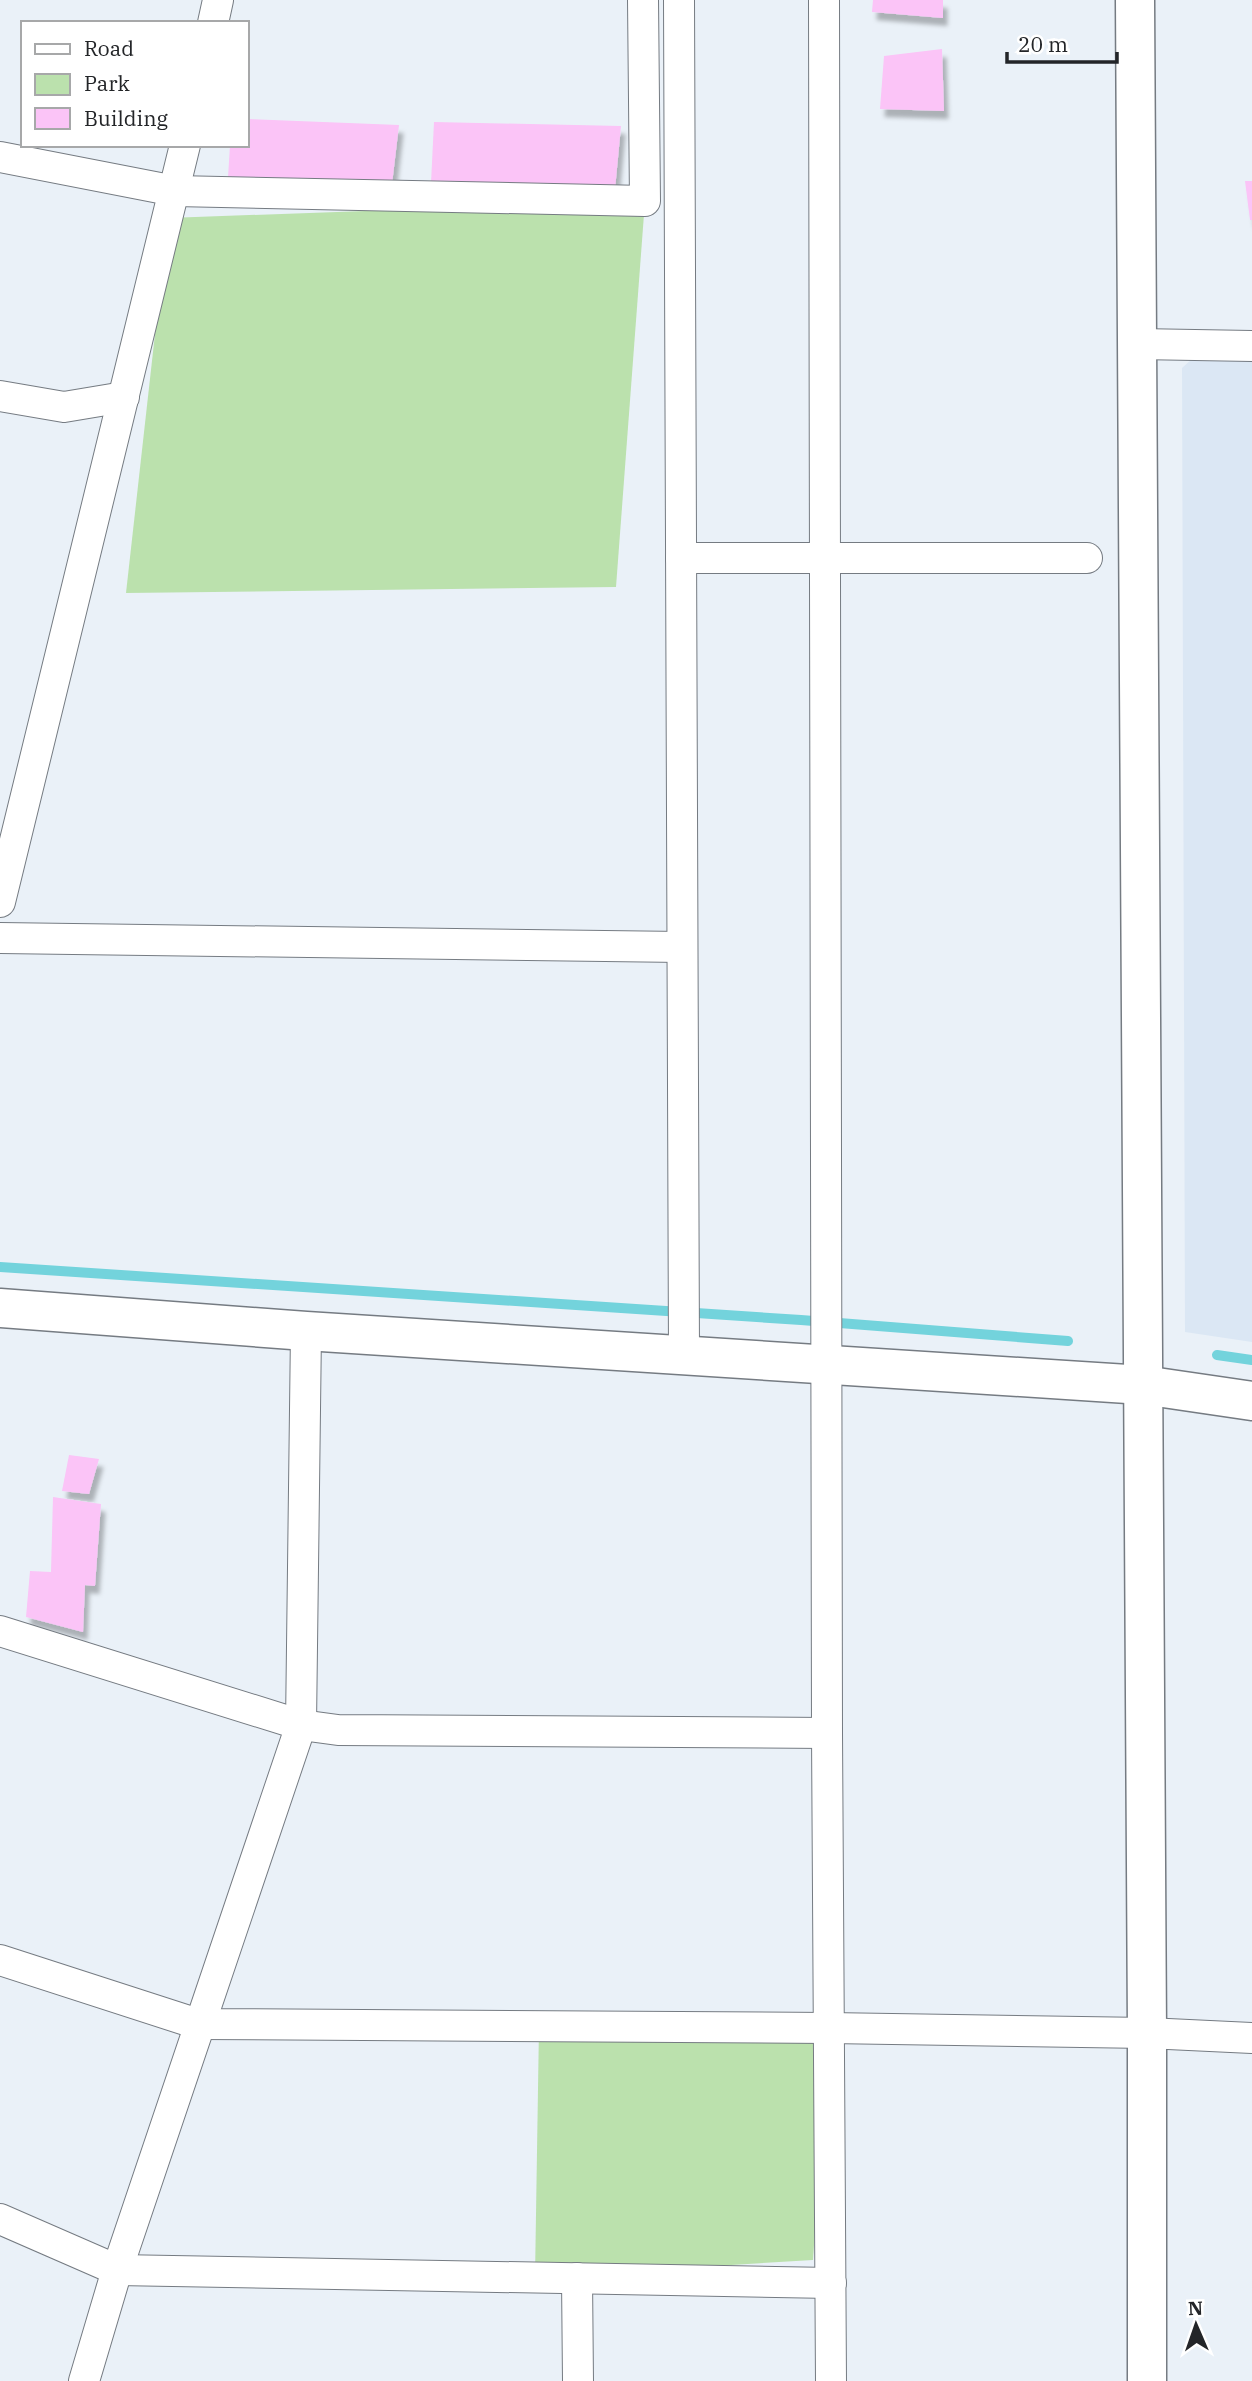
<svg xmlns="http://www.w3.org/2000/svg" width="1252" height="2381" viewBox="0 0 1252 2381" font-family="'IBM Plex Serif',serif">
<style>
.built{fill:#dbe7f4}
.green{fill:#bbe1ad}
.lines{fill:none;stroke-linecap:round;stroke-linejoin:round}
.stream{stroke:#73d3dc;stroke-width:10}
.building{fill:#fbc4f7;filter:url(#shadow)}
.minor-casing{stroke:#757b82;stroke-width:32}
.tertiary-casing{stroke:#757b82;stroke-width:41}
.minor{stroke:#fff;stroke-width:30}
.tertiary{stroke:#fff;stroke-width:38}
</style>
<defs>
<filter id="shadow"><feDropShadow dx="4.5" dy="8" stdDeviation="2" flood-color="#0004"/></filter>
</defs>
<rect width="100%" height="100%" fill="#eaf1f8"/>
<!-- built -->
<polygon class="built" points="1200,352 1252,353 1252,1342 1185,1332 1182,368"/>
<!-- green -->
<g class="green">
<polygon points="645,201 616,587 126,593 168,218"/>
<polygon points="539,2026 829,2028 813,2260 535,2277"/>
</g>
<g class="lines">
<!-- stream -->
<g class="stream">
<polyline points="0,1267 801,1320 1068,1341"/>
<polyline points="1217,1355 1252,1360"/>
</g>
</g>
<!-- building -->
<g class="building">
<polygon points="873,0 943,0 943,18 872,12"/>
<polygon points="942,49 944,111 880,109 884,56"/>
<polygon points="247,119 399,125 392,184 228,178 230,145 247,145"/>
<polygon points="434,122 621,126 614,200 431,183"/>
<polygon points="1245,181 1252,181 1252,220 1250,220"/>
<polygon points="69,1455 99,1459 89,1494 62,1491"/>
<polygon points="53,1497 101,1504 95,1586 85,1585 83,1632 26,1617 30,1571 51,1572"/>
</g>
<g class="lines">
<defs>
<g id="minor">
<polyline points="679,0 684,1355"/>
<polyline points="824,0 827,1733 831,2381"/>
<polyline points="213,23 218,0"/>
<polyline points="0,157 175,191 645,201 643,0"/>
<polyline points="1138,344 1252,346"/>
<polyline points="0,396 64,407 124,397"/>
<polyline points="681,558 1087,558"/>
<polyline points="0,902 185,145"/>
<polyline points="0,938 682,947"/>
<polyline points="0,1631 301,1725 338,1730 827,1733"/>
<polyline points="0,1960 198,2024 829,2028 1147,2033 1252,2038"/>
<polyline points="0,2219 117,2270 831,2283"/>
<polyline points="577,2278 578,2381"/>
<polyline points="84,2381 117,2270 301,1725 306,1331"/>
</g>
<g id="tertiary">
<polyline points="1135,0 1147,2033 1147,2381"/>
<polyline points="0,1308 306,1331 1143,1385 1252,1401"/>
</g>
</defs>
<!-- minor casing -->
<use href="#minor" class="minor-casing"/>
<!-- tertiary casing -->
<use href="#tertiary" class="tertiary-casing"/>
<!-- minor -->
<use href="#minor" class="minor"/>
<!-- tertiary -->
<use href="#tertiary" class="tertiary"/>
</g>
<!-- legend -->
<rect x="21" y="21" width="228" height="126" fill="#ffffff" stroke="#a7a8a9" stroke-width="2"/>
<rect x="35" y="44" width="35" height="10" fill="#ffffff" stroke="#a7a8a9" stroke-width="2"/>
<text x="84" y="56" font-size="21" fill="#232528">Road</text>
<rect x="35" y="74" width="35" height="21" fill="#bbe1ad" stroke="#a7a8a9" stroke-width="2"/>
<text x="84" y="91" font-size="21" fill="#232528">Park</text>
<rect x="35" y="108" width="35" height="21" fill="#fbc4f7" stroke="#a7a8a9" stroke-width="2"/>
<text x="84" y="126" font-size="21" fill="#232528">Building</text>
<!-- north arrow -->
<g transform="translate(1196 2325) rotate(358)" stroke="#ffffff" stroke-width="5" paint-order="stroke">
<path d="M0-5L12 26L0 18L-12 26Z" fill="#232528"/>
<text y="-10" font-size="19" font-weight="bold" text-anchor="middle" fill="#232528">N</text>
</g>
<!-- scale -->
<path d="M1007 52v10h110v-10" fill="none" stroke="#232528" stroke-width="3.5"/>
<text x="1018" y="52" font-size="21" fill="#232528" stroke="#ffffff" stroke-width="5" paint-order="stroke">20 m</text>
</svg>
